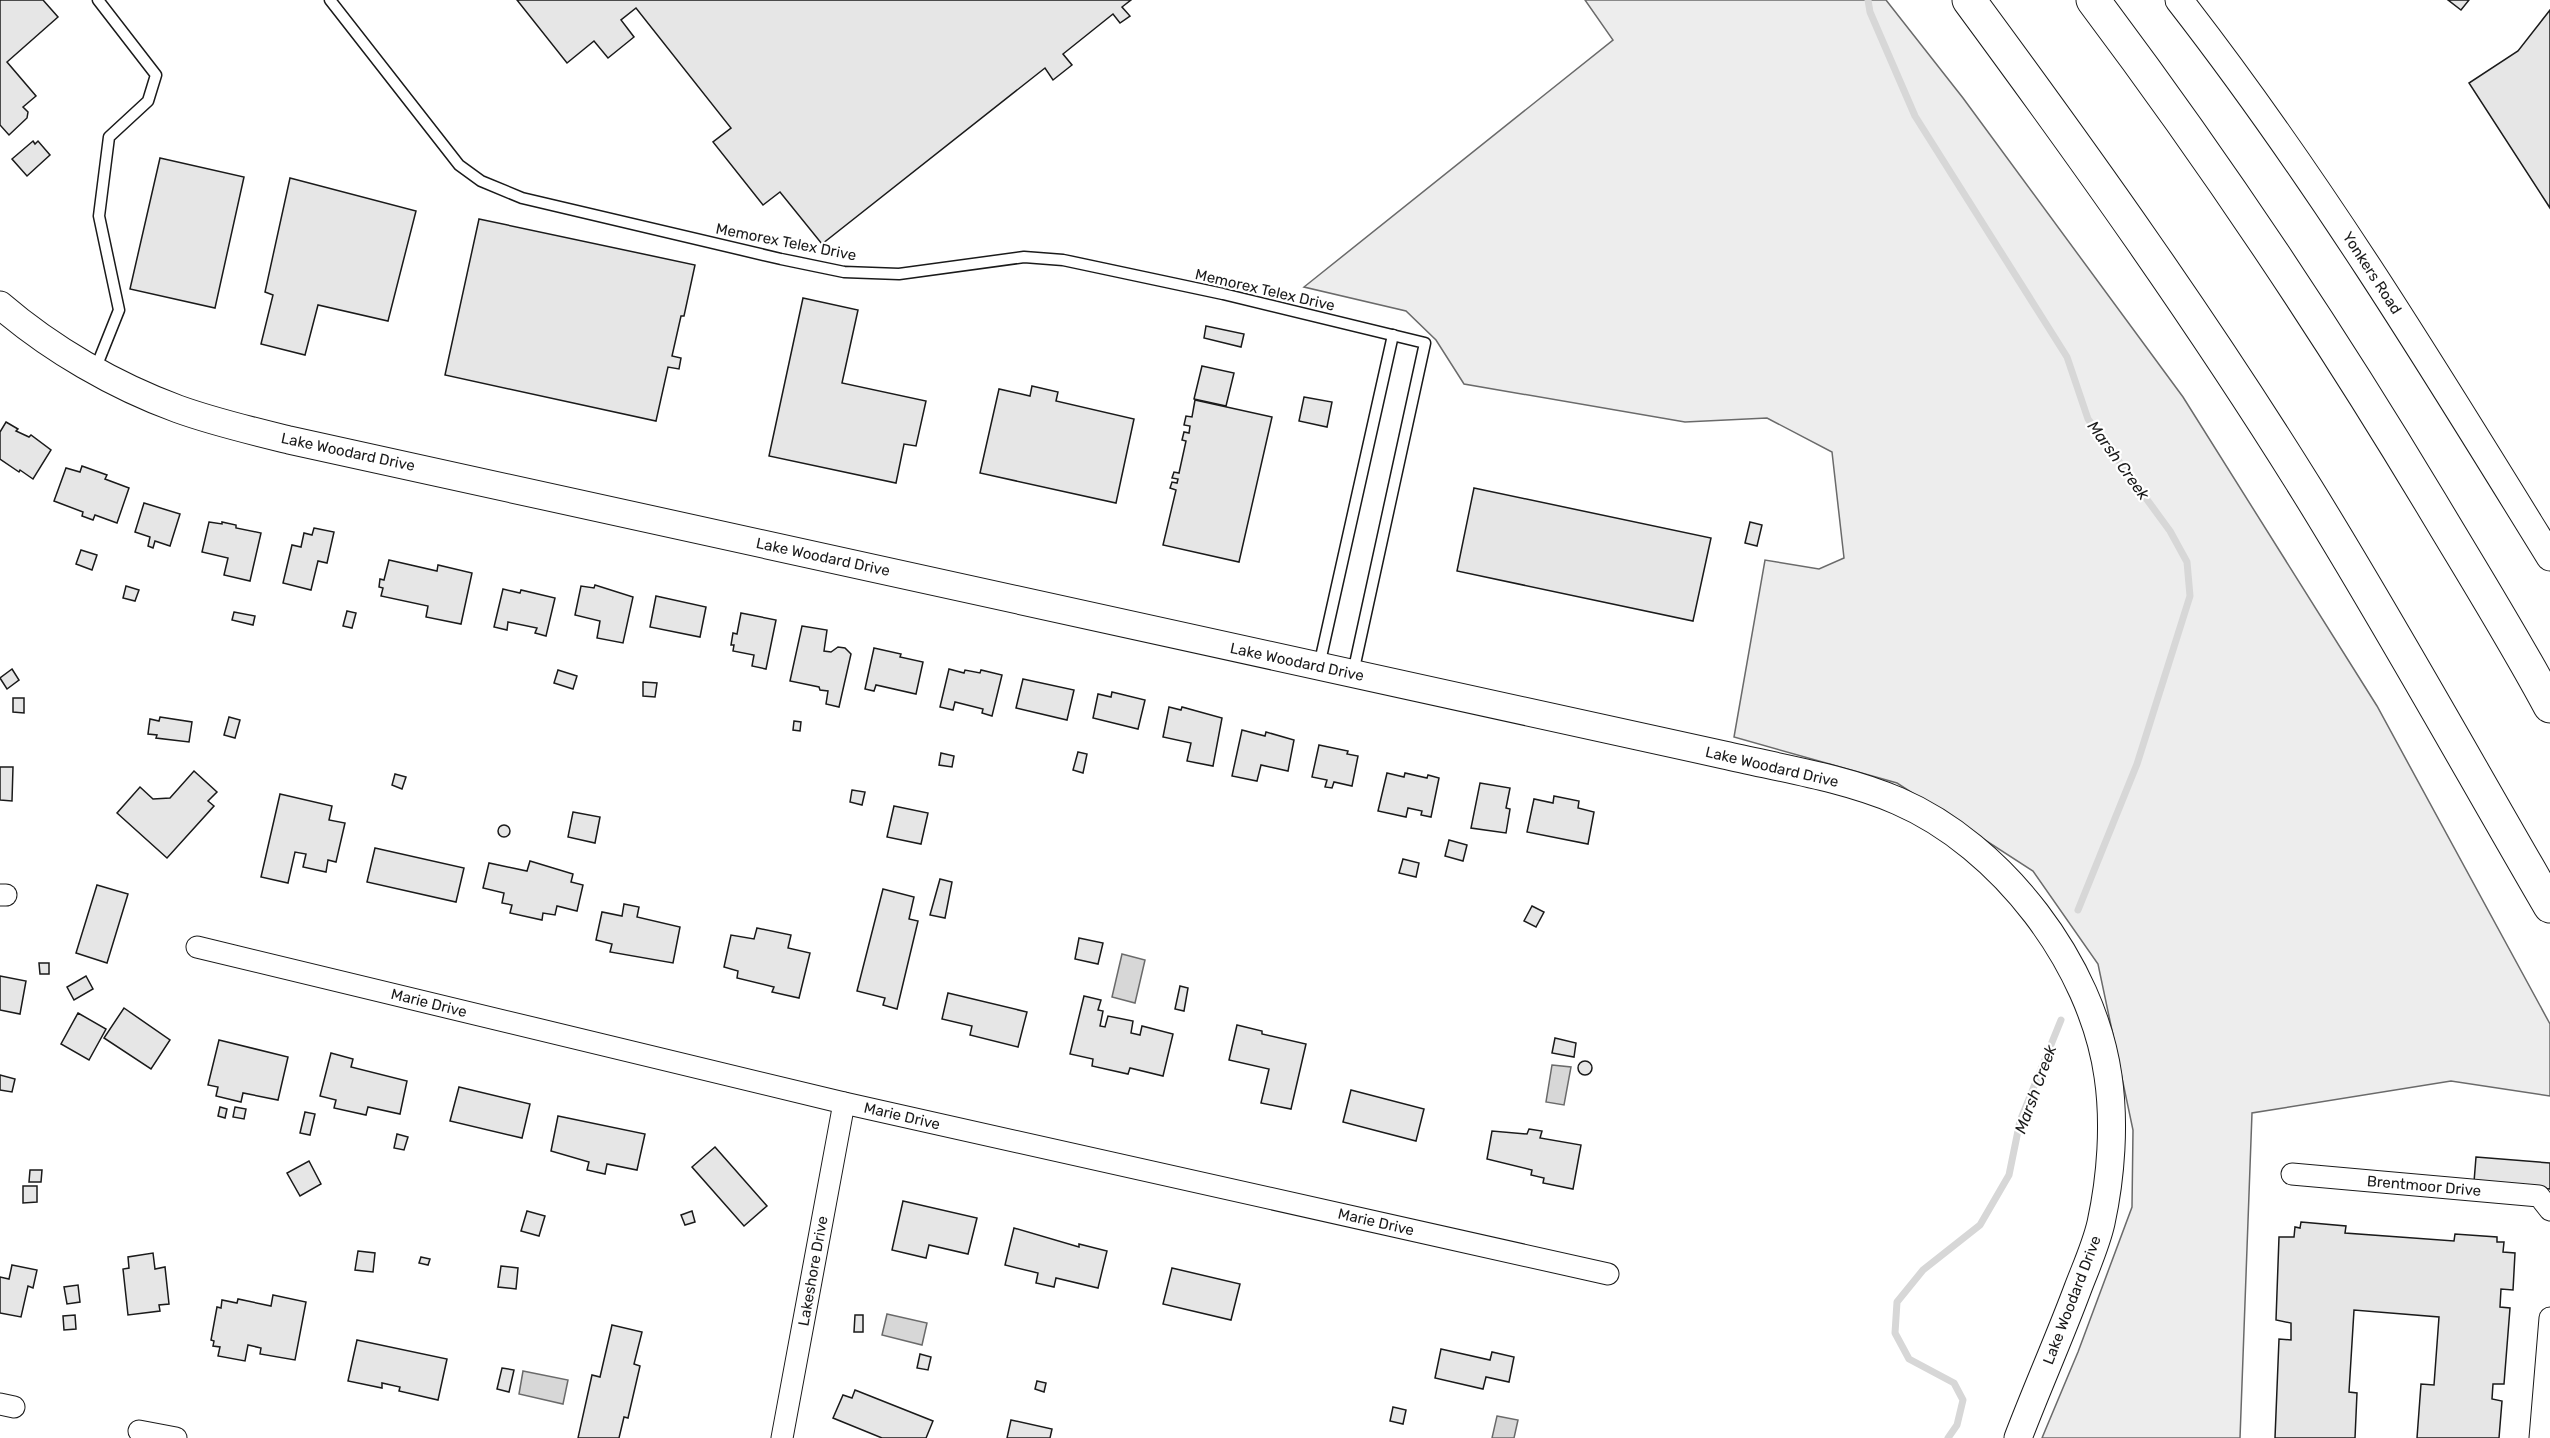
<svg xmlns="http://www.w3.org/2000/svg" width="2550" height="1438" viewBox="0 0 2550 1438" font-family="Rubik,sans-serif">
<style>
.green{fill:#ededed;stroke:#6a6a6a;stroke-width:1.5}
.water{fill:#d7d7d7;stroke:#6a6a6a;stroke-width:1.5}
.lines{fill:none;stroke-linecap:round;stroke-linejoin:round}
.stream{stroke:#d7d7d7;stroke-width:7}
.building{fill:#e6e6e6;stroke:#1a1a1a;stroke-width:1.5}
.service-casing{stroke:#1a1a1a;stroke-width:13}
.minor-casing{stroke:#1a1a1a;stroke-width:23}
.tertiary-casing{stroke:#1a1a1a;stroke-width:29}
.motorway-casing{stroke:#1a1a1a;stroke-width:35}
.service{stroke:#fff;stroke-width:10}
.minor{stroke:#fff;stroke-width:21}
.tertiary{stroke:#fff;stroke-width:27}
.motorway{stroke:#fff;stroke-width:33}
.labels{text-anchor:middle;stroke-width:4.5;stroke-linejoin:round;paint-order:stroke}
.street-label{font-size:15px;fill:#1a1a1a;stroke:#fff}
.water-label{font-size:16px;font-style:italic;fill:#1a1a1a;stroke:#fff}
</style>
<rect width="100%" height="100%" fill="#fff"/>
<!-- green -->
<polygon class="green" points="1585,0 1886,0 1963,98 2183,397 2377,706 2550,1024 2550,1096 2451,1081 2252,1113 2240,1438 2042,1438 2078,1352 2132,1207 2133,1130 2098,964 2033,871 1897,783 1734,737 1765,560 1819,569 1844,558 1832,452 1767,418 1685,422 1464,384 1436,340 1406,311 1304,287 1613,40"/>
<!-- water -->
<g class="water">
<polygon points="1122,954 1145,960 1135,1003 1112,997"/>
<polygon points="1552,1065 1571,1067 1564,1105 1546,1102"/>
<polygon points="887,1314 927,1323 922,1345 882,1335"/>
<polygon points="523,1371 568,1380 563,1404 519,1394"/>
<polygon points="1497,1416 1518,1420 1514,1438 1492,1438"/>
</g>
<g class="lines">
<!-- stream -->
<g class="stream">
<polyline points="1868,0 1870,12 1915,116 2067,357 2088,419 2170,531 2187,562 2190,596 2137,764 2078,910"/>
<polyline points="1948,1438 1957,1425 1963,1400 1954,1383 1909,1359 1895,1333 1897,1302 1923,1270 1980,1225 2009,1175 2020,1121 2061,1020"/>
</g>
</g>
<!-- building -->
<g class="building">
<polygon points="0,0 43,0 58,17 7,62 36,96 23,107 28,112 27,118 9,135 0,125"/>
<polygon points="517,0 1131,0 1122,7 1130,16 1120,23 1113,14 1063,54 1072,65 1053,80 1045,68 822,244 780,192 763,205 713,142 731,128 636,8 621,20 634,37 608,58 594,41 567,63"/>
<polygon points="2448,0 2469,0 2461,10"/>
<polygon points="2550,10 2550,208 2469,83 2518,51"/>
<polygon points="33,141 35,144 38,141 50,155 27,176 12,159"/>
<polygon points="160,158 244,177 215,308 130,289"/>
<polygon points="290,178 416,211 388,321 318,305 305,355 261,344 273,295 265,292"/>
<polygon points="479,219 695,265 684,316 681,316 672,356 681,358 679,369 668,367 656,421 445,375"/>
<polygon points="803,298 858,310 842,383 926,401 916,446 904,444 896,483 769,456"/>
<polygon points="1206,326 1244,334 1241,347 1204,338"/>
<polygon points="1202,366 1234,373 1226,406 1194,399"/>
<polygon points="1032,386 1058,392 1056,401 1134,419 1116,503 980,473 999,389 1030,396"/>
<polygon points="1304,397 1332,402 1327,427 1299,421"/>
<polygon points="1195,400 1272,417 1239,562 1163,545 1176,490 1170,488 1172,482 1177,483 1178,479 1172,478 1174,472 1179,473 1186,441 1182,440 1184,432 1189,433 1190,426 1184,425 1186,416 1192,417"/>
<polygon points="6,422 18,429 16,431 29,437 31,435 51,450 33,479 20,470 19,472 0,459 0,432"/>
<polygon points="82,466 107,475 105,479 129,488 117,523 95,515 93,520 82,516 83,512 54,501 66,468 80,472"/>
<polygon points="1474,488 1711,538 1693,621 1457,571"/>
<polygon points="144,503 180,514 170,546 155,541 153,548 148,546 150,537 135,532"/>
<polygon points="209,522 222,524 222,522 236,525 236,528 261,533 250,581 224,575 228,558 202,552"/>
<polygon points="1750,522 1762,525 1757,546 1745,543"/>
<polygon points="314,528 334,532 327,563 318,561 311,590 283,583 292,545 301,547 304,533 312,535"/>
<polygon points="81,550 97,555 92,570 76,564"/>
<polygon points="389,560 437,571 438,565 472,573 461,624 426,617 428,606 381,596 383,588 379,587 380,579 384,580"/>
<polygon points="595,585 633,597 623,643 597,638 600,621 575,615 581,586 594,588"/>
<polygon points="126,586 139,590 135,601 123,598"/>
<polygon points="503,589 520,593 521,590 555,598 546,636 535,633 537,628 508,622 507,630 494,627"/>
<polygon points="656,596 706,607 700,637 650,627"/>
<polygon points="347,611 356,613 352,628 343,626"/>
<polygon points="234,612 255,616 253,625 232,620"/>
<polygon points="741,613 776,620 766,669 752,666 754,655 733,651 734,645 731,645 733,633 737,634"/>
<polygon points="802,626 827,630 824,651 831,652 838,647 845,648 851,654 839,707 826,704 828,691 820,690 819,687 790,681"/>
<polygon points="874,648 901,654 900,657 923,662 916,694 876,685 874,691 865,689"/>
<polygon points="12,669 19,680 7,689 0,678"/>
<polygon points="949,669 964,673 965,670 980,673 981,670 1002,675 992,716 982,713 983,709 955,702 953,710 940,707"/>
<polygon points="558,670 577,676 573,689 554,683"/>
<polygon points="1023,679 1074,690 1067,720 1016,708"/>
<polygon points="643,682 657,683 655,697 643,696"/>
<polygon points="1112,692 1145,700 1138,729 1093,718 1098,694 1111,697"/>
<polygon points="13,698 24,698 24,713 13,712"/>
<polygon points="1169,707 1181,710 1182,707 1222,718 1213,766 1187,761 1191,743 1163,737"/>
<polygon points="160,717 192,722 189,742 156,738 157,735 148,734 150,719 159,721"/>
<polygon points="229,717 240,720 235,738 224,735"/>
<polygon points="794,721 801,722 800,731 793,730"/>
<polygon points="1242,730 1265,736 1266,732 1294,740 1288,771 1261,765 1257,781 1232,776"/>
<polygon points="1319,745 1348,751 1347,754 1358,756 1352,786 1334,782 1332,788 1325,787 1327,780 1312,777"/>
<polygon points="1078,752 1087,754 1083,773 1073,770"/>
<polygon points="941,753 954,756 952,767 939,765"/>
<polygon points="0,767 13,767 12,801 0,800"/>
<polygon points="194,771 217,792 208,801 214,806 167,858 117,813 140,787 153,799 170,798"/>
<polygon points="1387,773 1404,777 1405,773 1427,778 1428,775 1439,778 1431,817 1421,815 1422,811 1408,808 1406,817 1378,811"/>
<polygon points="395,774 406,777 402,789 392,785"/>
<polygon points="1480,783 1510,788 1506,808 1510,809 1506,833 1471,828"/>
<polygon points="852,790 865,792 862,805 850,802"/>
<polygon points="280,794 332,806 329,820 345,823 336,862 328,860 326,872 303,867 306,854 295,852 288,883 261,877"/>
<polygon points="1554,796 1579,801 1578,808 1594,812 1588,844 1527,832 1534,799 1553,803"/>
<polygon points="894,806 928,813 921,844 887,837"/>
<polygon points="573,812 600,817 595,843 568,837"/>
<circle cx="504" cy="831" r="6"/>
<polygon points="1449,840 1467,845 1463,861 1445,856"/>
<polygon points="375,848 464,868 456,902 367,882"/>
<polygon points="1403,859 1419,863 1416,877 1399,873"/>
<polygon points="530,861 573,874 571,882 583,885 577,911 557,906 555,915 543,913 542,920 510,913 512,905 502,903 504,893 483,888 489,863 527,871"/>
<polygon points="940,879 952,882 945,918 930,915"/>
<polygon points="97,885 128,894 107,963 76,953"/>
<polygon points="883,889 914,897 909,919 918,921 897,1009 883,1005 885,998 857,991"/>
<polygon points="624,904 639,907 637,917 680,927 673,963 610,952 612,944 596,940 602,912 622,916"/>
<polygon points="1532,906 1544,912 1536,927 1524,921"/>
<polygon points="757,928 791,935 788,948 810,953 799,998 772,992 774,987 737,978 738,971 724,967 731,935 754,939"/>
<polygon points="1079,938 1103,943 1098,964 1075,959"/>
<polygon points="39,963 49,963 49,974 40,974"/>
<polygon points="0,976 26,981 20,1014 0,1010"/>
<polygon points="86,976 93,989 74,1000 67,987"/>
<polygon points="1180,986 1188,988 1184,1011 1175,1009"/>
<polygon points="948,993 1027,1012 1018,1047 970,1035 972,1026 942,1019"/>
<polygon points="1084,996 1101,1000 1098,1010 1103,1011 1100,1026 1105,1027 1108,1016 1133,1021 1131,1033 1140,1035 1142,1026 1173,1034 1163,1076 1130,1068 1128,1074 1092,1066 1093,1059 1070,1054"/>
<polygon points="124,1008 170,1040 151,1069 104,1038"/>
<polygon points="78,1013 106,1029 89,1060 61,1044"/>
<polygon points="1237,1025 1262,1031 1262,1034 1306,1044 1291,1109 1261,1103 1269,1069 1229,1060"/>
<polygon points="1555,1038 1576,1043 1574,1057 1552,1053"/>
<polygon points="219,1040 288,1057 278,1100 243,1093 241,1102 216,1096 218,1087 208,1085"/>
<polygon points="331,1053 353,1059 351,1067 407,1081 400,1114 368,1107 366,1115 334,1108 336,1100 320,1096"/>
<circle cx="1585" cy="1068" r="7"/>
<polygon points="0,1075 15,1079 12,1092 0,1090"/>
<polygon points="459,1087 530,1104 522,1138 450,1121"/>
<polygon points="1351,1090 1424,1109 1416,1141 1343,1122"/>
<polygon points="220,1107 227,1109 225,1118 218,1116"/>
<polygon points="235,1107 246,1109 244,1119 233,1117"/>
<polygon points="305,1112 315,1114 310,1135 300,1133"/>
<polygon points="558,1116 645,1134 637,1170 607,1164 605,1174 587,1170 589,1162 551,1151"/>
<polygon points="1529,1129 1542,1131 1540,1138 1581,1145 1573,1189 1543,1183 1544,1178 1531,1175 1532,1170 1487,1159 1492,1131 1527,1134"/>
<polygon points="397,1134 408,1137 404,1150 394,1148"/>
<polygon points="715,1147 767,1206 744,1226 692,1167"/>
<polygon points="2476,1157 2550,1163 2550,1189 2474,1182"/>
<polygon points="309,1161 321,1184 300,1196 287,1173"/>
<polygon points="30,1170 42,1170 41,1182 29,1182"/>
<polygon points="23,1186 37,1186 37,1202 23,1203"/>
<polygon points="903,1201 977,1218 968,1254 929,1245 926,1258 892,1250"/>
<polygon points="527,1211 545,1216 539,1236 521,1231"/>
<polygon points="692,1211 695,1222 685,1225 681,1215"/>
<polygon points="2301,1222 2346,1226 2345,1233 2454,1241 2455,1234 2497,1237 2497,1242 2504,1242 2503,1252 2515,1253 2513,1290 2501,1289 2500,1307 2510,1308 2504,1384 2493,1384 2492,1399 2502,1401 2499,1438 2417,1438 2421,1384 2434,1385 2439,1317 2354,1310 2349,1392 2357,1393 2355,1438 2275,1438 2279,1339 2291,1340 2291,1323 2276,1320 2279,1237 2294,1237 2295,1227 2300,1228"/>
<polygon points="1014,1228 1079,1247 1079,1244 1107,1251 1098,1288 1056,1278 1054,1287 1036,1283 1038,1273 1005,1265"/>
<polygon points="358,1251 375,1253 373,1272 355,1270"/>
<polygon points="153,1253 155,1269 165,1267 169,1304 159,1305 160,1311 128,1315 123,1269 129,1268 128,1257"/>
<polygon points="421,1257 430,1259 428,1265 419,1263"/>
<polygon points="12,1265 37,1270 33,1288 28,1286 21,1317 0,1313 0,1277 9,1279"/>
<polygon points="501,1266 518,1268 516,1289 498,1287"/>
<polygon points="1172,1268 1240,1284 1231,1320 1163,1304"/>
<polygon points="78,1285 80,1302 67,1304 64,1287"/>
<polygon points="273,1295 306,1302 295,1360 260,1354 261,1348 248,1345 245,1361 218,1356 220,1347 213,1346 214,1341 211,1340 217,1307 221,1308 222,1300 237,1303 238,1299 271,1306"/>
<polygon points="75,1315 76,1329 64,1330 63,1316"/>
<polygon points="855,1315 863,1315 863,1332 854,1332"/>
<polygon points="612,1325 642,1332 634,1364 640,1366 628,1418 624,1417 619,1438 578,1438 592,1375 600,1377"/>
<polygon points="357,1340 447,1359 438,1400 399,1391 400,1387 382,1383 382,1388 348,1381"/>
<polygon points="1441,1349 1490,1360 1492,1352 1514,1357 1509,1382 1486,1377 1483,1389 1435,1378"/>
<polygon points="920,1354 931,1357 928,1370 917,1368"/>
<polygon points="502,1368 514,1370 509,1392 497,1389"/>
<polygon points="1037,1381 1046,1383 1044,1392 1035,1389"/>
<polygon points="855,1390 933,1421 926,1438 882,1438 833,1418 843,1395 852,1398"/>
<polygon points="1393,1407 1406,1410 1403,1424 1390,1421"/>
<polygon points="1011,1420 1052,1429 1050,1438 1007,1438"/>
</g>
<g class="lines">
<defs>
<g id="service">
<polyline points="330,0 459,165 481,181 522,198 781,259 844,272 899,274 1024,257 1063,260 1223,294 1425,343 1353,673"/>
<polyline points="95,370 119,310 99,216 109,137 148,101 156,75 98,0"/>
<polyline points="1319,666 1393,335"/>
</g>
<g id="minor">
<polyline points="0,895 6,895"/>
<polyline points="197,947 844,1103 1608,1274"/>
<polyline points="2292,1174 2539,1196 2550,1210"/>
<polyline points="0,1404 14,1407"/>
<polyline points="139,1431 176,1438"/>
<polyline points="782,1438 844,1103"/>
<polyline points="2540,1438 2550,1318"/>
</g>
<g id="tertiary">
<path d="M2179,0C2316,176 2433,367 2550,557"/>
<path d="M0,305C51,349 115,386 178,409C214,422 252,431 289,440L1724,755C1780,768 1845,778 1898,801C2002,846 2092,964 2108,1076C2115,1123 2111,1177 2101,1223C2096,1245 2086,1267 2078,1288C2059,1339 2037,1388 2018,1438"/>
</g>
<g id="motorway">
<path d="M1969,0C2087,160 2202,321 2307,490C2392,627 2469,767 2550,906"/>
<path d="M2093,0C2214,161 2327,330 2431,503C2471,570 2513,637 2550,706"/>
</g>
</defs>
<!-- service casing -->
<use href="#service" class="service-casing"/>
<!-- minor casing -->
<use href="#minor" class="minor-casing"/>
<!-- tertiary casing -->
<use href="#tertiary" class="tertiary-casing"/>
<!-- motorway casing -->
<use href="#motorway" class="motorway-casing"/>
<!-- service -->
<use href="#service" class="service"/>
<!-- minor -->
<use href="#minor" class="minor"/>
<!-- tertiary -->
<use href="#tertiary" class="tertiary"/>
<!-- motorway -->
<use href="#motorway" class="motorway"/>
</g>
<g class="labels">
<!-- street labels -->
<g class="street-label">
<text transform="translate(786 242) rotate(11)" y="5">Memorex Telex Drive</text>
<text transform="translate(2372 273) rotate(57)" y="5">Yonkers Road</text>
<text transform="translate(1265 290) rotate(13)" y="5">Memorex Telex Drive</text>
<text transform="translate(348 452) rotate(12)" y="5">Lake Woodard Drive</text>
<text transform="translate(823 557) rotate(12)" y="5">Lake Woodard Drive</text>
<text transform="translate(1297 662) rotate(12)" y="5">Lake Woodard Drive</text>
<text transform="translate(1772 767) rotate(13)" y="5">Lake Woodard Drive</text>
<text transform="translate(429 1003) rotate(14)" y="5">Marie Drive</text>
<text transform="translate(902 1116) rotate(13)" y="5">Marie Drive</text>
<text transform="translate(2424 1186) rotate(5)" y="5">Brentmoor Drive</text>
<text transform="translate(1376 1222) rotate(13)" y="5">Marie Drive</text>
<text transform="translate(813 1271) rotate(-80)" y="5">Lakeshore Drive</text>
<text transform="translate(2072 1300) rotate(-69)" y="5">Lake Woodard Drive</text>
</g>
<!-- water labels -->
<g class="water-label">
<text transform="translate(2119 460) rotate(54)" y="6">Marsh Creek</text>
<text transform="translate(2035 1089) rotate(-70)" y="6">Marsh Creek</text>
</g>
</g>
</svg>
